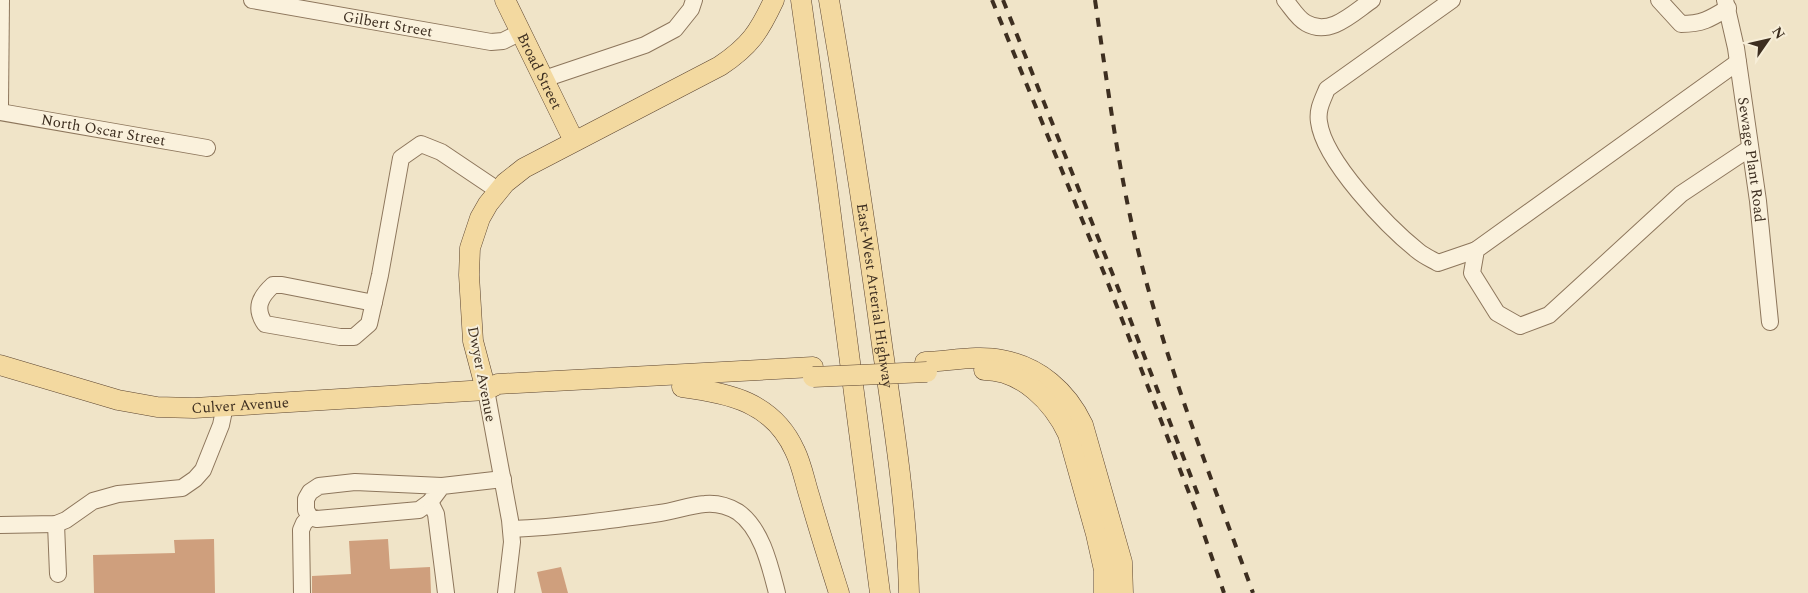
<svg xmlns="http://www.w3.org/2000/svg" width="1808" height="593" viewBox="0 0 1808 593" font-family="Spectral,serif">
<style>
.building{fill:#cf9f7d}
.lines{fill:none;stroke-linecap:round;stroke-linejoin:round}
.minor-casing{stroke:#8d765c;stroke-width:18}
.major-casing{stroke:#5b4430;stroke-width:21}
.minor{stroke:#faf1dc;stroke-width:16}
.major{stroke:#f3d9a0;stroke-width:20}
.rail{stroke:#3d2e20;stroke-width:4;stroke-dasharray:9 9;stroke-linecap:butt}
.major-bridge-casing{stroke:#5b4430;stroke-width:21;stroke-linecap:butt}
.major-bridge{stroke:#f3d9a0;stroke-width:20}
.labels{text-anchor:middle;stroke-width:4;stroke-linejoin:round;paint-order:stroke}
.street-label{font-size:15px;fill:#3d2e20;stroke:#f7eed8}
</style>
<rect width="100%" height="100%" fill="#f0e4c8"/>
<!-- building -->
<g class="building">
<polygon points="214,539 215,593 94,593 93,555 175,553 174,540"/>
<polygon points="388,539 390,569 430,567 431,593 312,593 312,576 351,574 349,541"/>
<polygon points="561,567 568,593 542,593 537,572"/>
</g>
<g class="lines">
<defs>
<g id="minor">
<path id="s1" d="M252,0L491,42L503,41L521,32"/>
<path d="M1285,0C1291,7 1298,19 1306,23C1330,37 1353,13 1372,0"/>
<path d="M1452,0L1327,89C1322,101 1317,110 1319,122C1324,161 1388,227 1418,251C1424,256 1431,259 1438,263L1476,250"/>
<path d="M1659,0L1681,24C1702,24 1710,19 1728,8"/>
<path id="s2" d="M1725,0L1736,48L1758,201L1770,322"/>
<polyline points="1738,62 1476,250 1472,273 1497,313 1520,326 1549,315 1681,194 1750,148"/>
<polyline points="544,79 645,45 675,29 691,9 694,0"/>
<polyline points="0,105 1,0"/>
<path id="s3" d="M0,112L207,148"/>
<path d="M374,303L282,285H273C260,297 254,308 265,324L340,337H354L369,324L380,275L401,158L421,144L441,152L499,191"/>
<polyline points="486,390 510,520 512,542 506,593"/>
<polyline points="442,486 430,502 419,510 317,519 310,517 306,510 306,499 310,492 319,486 355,482 442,486 503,479"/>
<polyline points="430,502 436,514 446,593"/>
<polyline points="56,524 58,574"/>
<polyline points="0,525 56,524 66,520 93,501 118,494 182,488 195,479 203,470 221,425 225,406"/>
<path d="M511,529C561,527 611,520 660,513C675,511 690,505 705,504C716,503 728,506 738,512C762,529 770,566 777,593"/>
<polyline points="302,593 301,530 304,523 310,517"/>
</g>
<g id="major">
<path id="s4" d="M505,0L574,141"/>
<polyline points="801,0 827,185 880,593"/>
<path id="s5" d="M829,0C849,117 867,234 883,352C895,432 907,512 909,593"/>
<path d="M925,362C950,361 978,355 1002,360C1039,367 1067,391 1083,425L1122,562L1123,593"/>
<path id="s6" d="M0,365L118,400L157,407L194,408L486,390L498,384L813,367"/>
<path d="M984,370C1022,370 1053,402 1068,434L1096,534L1104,570V593"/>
<path d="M682,387C729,393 773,402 795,451C802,465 805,483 810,498C819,530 829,561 839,593"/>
<path d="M486,390L473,341L469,275L470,248L480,218L488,204L505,183L524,168L720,66C750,46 759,32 774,0"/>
</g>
</defs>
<!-- minor casing -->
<use href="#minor" class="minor-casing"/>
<!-- major casing -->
<use href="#major" class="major-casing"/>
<!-- minor -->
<use href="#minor" class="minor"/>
<!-- major -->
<use href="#major" class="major"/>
<!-- rail -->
<g class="rail">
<polyline points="992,0 1106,278 1196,511 1224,593"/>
<polyline points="1003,0 1113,275 1200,500"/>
<path d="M1095,0C1107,81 1117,163 1136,242C1165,362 1211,477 1253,593"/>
</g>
<defs>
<polyline id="major-bridge" points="813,377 927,372"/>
</defs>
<!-- major-bridge casing -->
<use href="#major-bridge" class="major-bridge-casing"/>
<!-- major-bridge -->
<use href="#major-bridge" class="major-bridge"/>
</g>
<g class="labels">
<!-- street labels -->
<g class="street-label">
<text dy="5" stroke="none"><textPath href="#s1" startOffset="138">Gilbert Street</textPath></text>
<text dy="5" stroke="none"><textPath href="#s4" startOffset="79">Broad Street</textPath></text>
<text dy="5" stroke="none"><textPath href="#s3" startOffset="105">North Oscar Street</textPath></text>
<text dy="5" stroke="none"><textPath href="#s2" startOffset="162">Sewage Plant Road</textPath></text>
<text dy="5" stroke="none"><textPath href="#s5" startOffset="299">East-West Arterial Highway</textPath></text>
<text transform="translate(482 374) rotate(79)" y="5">Dwyer Avenue</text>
<text dy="5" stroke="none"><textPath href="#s6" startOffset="246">Culver Avenue</textPath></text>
</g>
</g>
<!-- north arrow -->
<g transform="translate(1768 40) rotate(56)" stroke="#f7eed8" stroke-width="4" paint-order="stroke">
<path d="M0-4L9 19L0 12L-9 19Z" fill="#3d2e20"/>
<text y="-8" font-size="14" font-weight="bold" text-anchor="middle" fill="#3d2e20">N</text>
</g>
</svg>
